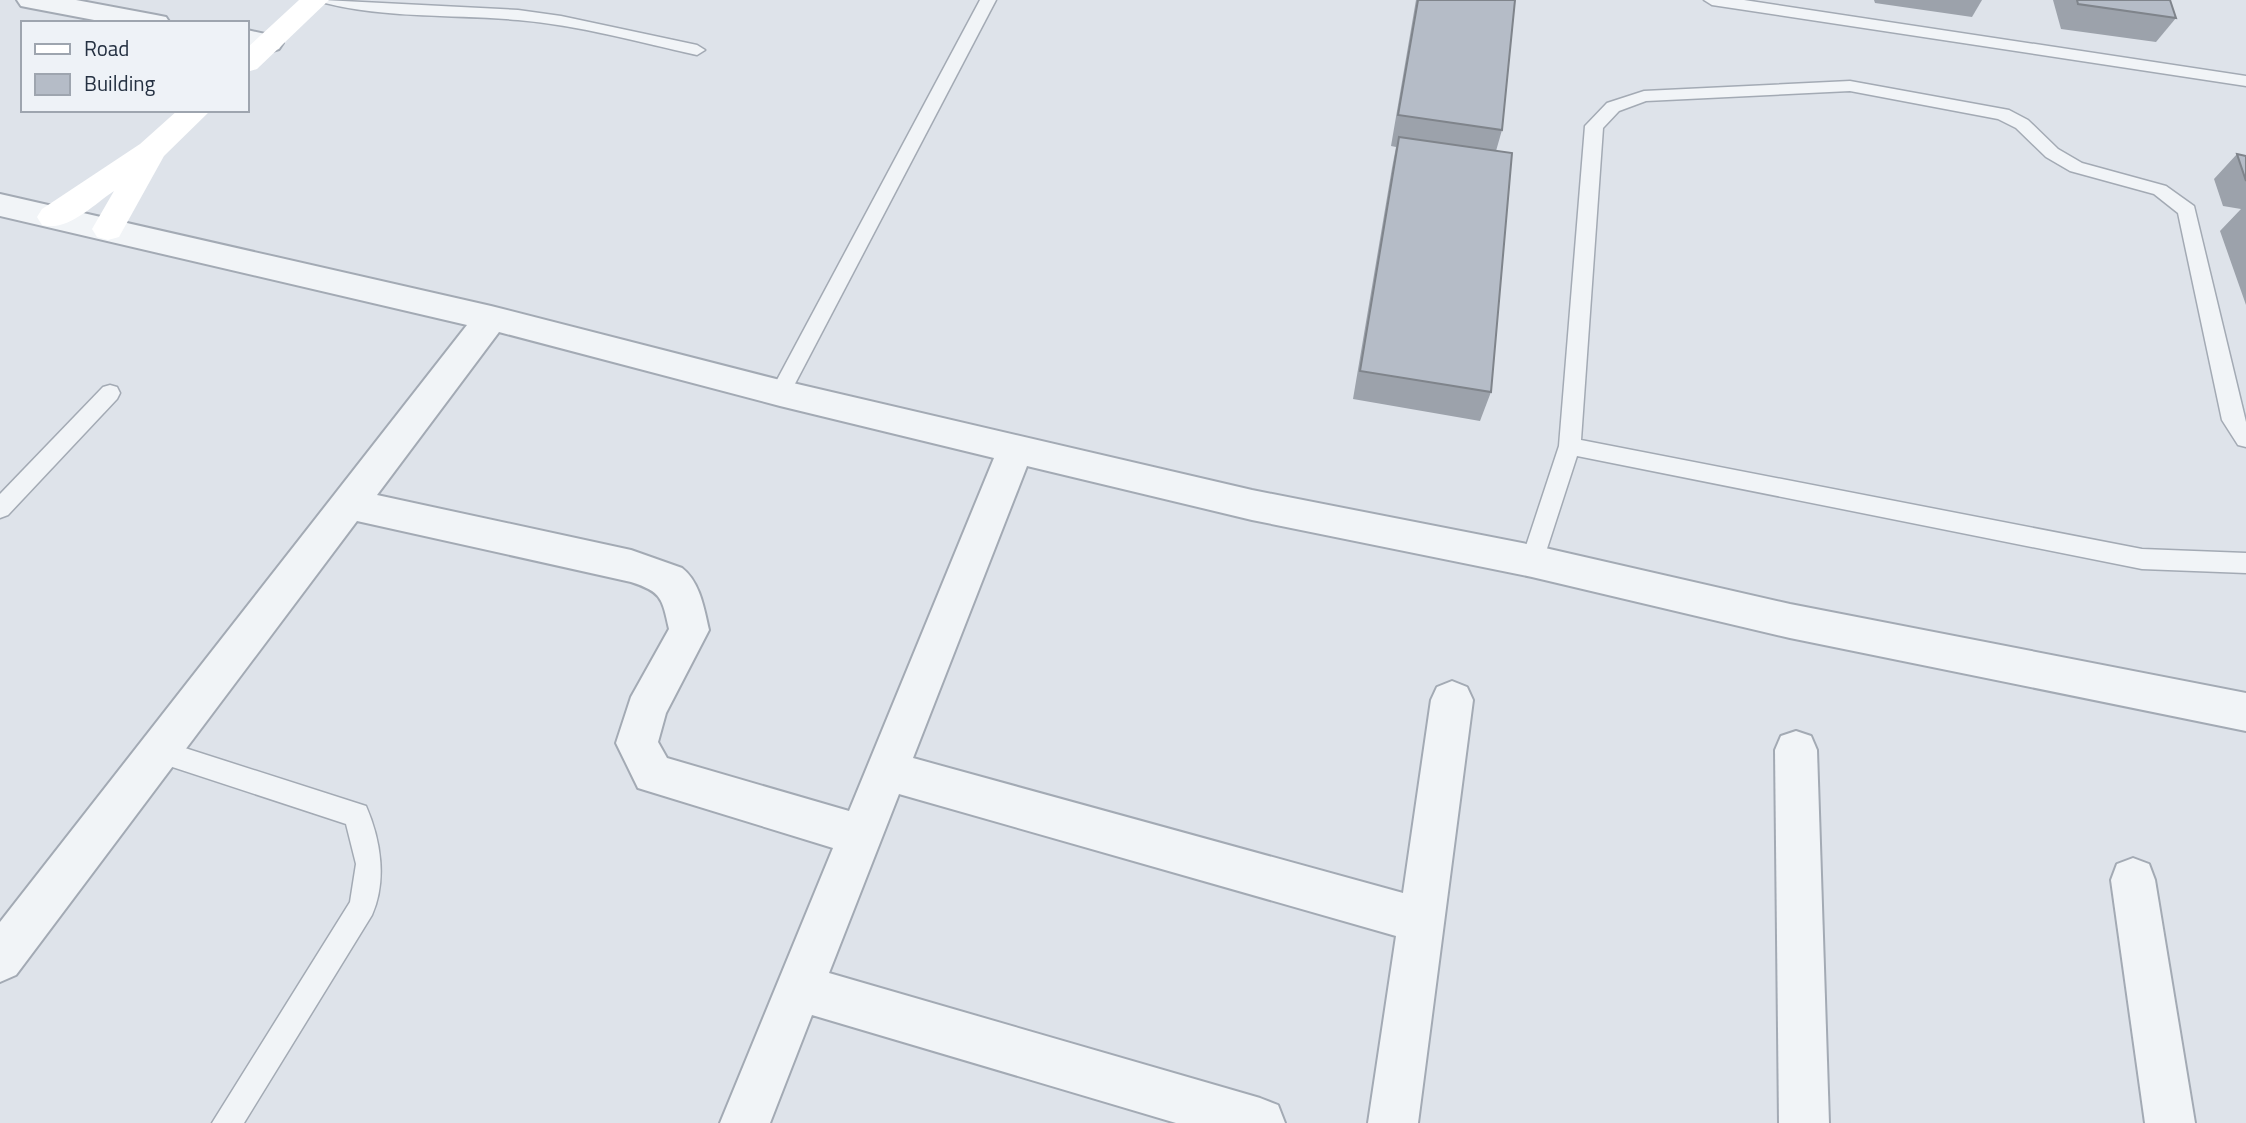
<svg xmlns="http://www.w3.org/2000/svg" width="2246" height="1123" viewBox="0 0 2246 1123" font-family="'Titillium Web',sans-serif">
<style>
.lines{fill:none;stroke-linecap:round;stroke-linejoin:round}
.lane-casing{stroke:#a3aab4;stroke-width:3}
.street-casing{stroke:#a3aab4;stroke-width:4}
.lane{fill:#f1f4f7;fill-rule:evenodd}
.street{fill:#f1f4f7;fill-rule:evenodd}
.secondary{fill:#fff;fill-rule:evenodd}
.wall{fill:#9ca2ab}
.building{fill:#b5bcc7;stroke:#7f848b;stroke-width:2}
</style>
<rect width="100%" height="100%" fill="#dee3ea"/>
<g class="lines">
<defs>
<g id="lane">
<path d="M323,0L518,10L561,16L697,45L705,50L697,55C638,42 578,25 518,20C453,14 389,19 325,3Z"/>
<polygon points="980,0 996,0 787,399 780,401 773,399 770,393"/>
<polygon points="1704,0 1744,0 2246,76 2246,86 1712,5"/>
<polygon points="1850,81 2009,110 2028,120 2058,149 2082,163 2166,186 2194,206 2246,422 2246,447 2238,445 2222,420 2178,213 2154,194 2070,171 2046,157 2016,128 1998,119 1850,91 1646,101 1619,111 1603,128 1581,440 2142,549 2246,553 2246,573 2142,569 1577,456 1543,561 1540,568 1532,571 1524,568 1521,561 1559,446 1585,126 1607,103 1644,91"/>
<polygon points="110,385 117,387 120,393 117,399 8,515 0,518 0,494 103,387"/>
<path d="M160,740L366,806C381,840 387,881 372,915L244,1123H212L350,902L356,864L346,824L151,760L147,752L151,744Z"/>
</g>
<g id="street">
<polygon points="17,0 76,0 156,15 166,17 170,23 110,23 31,8 21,6"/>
<polygon points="247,30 279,37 283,43 279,49 269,52 247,47"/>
<path d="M0,194L491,306L780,380L1252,490L1532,545L1790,604L2246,693V731L1790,638L1532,577L1252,520L1027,466L913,758L1403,893L1431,700L1437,687L1452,681L1467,687L1473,700L1418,1123H1368L1396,936L899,794L829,973L1260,1098L1278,1105L1285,1123H1176L812,1015L770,1123H720L833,848L638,788L616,743L631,697L669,629C662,598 662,592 631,582L357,521L16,975L0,982V922L467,325L0,216ZM499,332L780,406L994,458L849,811L667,758L658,742L666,713L709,630C704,608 700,582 682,568L631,550L377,495Z"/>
<polygon points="1796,731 1811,736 1817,750 1829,1123 1779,1123 1775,750 1781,736"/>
<polygon points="2133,858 2149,864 2155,880 2195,1123 2145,1123 2111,880 2117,864"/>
</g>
</defs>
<!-- lane casing -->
<use href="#lane" class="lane-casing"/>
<!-- street casing -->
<use href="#street" class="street-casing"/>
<!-- lane -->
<use href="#lane" class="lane"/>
<!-- street -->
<use href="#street" class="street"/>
<!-- secondary -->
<g class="secondary">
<polygon points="299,0 329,0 257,69 247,72 247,48"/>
<path d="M178,110H211L164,156L119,237L108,240L97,237L92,229L114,191C93,205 68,232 42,225L37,217L42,209L140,144Z"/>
</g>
</g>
<!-- wall -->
<g class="wall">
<polygon points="1416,0 1515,0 1502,130 1496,151 1491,392 1480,421 1353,399 1392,168 1396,147 1391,146"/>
<polygon points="1874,0 1982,0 1972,17 1875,3"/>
<polygon points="2053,0 2170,0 2176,18 2156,42 2061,29"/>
<polygon points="2237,154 2246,156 2246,305 2220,231 2241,209 2223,206 2214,179"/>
</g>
<!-- building -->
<g class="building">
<polygon points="1418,0 1515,0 1502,130 1398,115"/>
<polygon points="2077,0 2170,0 2176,18 2078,4"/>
<polygon points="1399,137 1512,153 1491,392 1360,371"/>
<polygon points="2237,154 2246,156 2246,181"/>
</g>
<!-- legend -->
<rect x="21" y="21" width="228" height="91" fill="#eef2f7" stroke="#9ea5af" stroke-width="2"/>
<rect x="35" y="44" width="35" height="10" fill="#ffffff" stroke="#9ea5af" stroke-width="2"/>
<text x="84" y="56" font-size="21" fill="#253142">Road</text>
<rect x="35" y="74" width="35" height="21" fill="#b5bcc7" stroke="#9ea5af" stroke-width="2"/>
<text x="84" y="91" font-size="21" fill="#253142">Building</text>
</svg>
